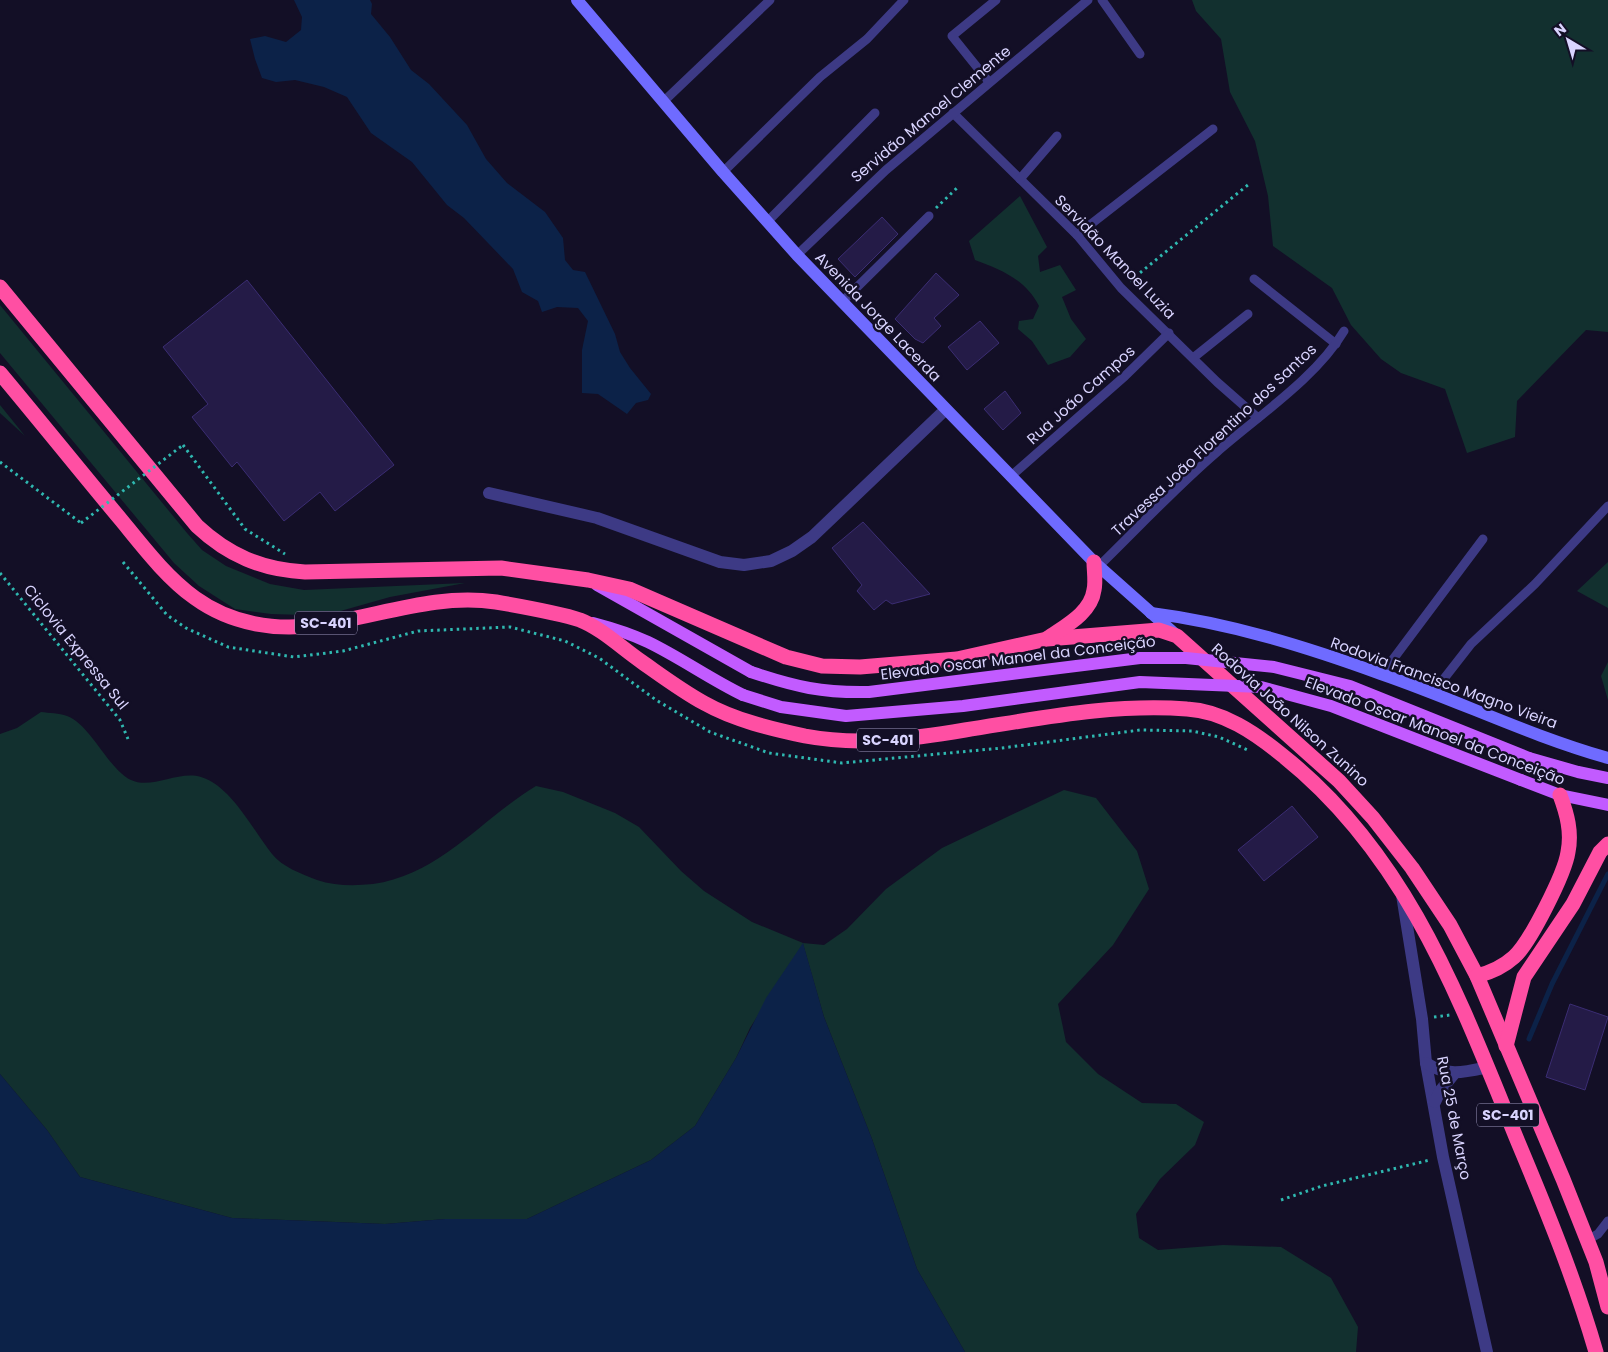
<svg xmlns="http://www.w3.org/2000/svg" width="1608" height="1352" viewBox="0 0 1608 1352" font-family="Poppins,sans-serif">
<style>
.green{fill:#12302f}
.water{fill:#0c2248}
.lines{fill:none;stroke-linecap:round;stroke-linejoin:round}
.stream{stroke:#0c2248;stroke-width:5}
.building{fill:#241b47;stroke:#3b2d73}
.path{stroke:#2fb8b0;stroke-width:3;stroke-dasharray:2.5 4;stroke-linecap:butt}
.lane{stroke:#3d3a85;stroke-width:9}
.street{stroke:#3d3a85;stroke-width:12}
.secondary{stroke:#6f6bff;stroke-width:12}
.primary{stroke:#c25bff;stroke-width:12}
.highway{stroke:#ff4fa3;stroke-width:15}
.path-bridge{stroke:#2fb8b0;stroke-width:3;stroke-dasharray:2.5 4;stroke-linecap:butt}
.primary-bridge{stroke:#c25bff;stroke-width:12}
.labels{text-anchor:middle;stroke-width:5;stroke-linejoin:round;paint-order:stroke}
.shield{fill:#130f26;stroke:#9e99be;stroke-width:1}
.shield-label{font-size:14px;font-weight:bold;fill:#d9d4ff}
.street-label{font-size:15px;fill:#d9d4ff;stroke:#130f26}
</style>
<rect width="100%" height="100%" fill="#130f26"/>
<!-- green -->
<g class="green">
<polygon points="1192,0 1608,0 1608,332 1586,330 1517,401 1515,437 1467,453 1445,389 1401,373 1381,359 1351,325 1332,288 1273,246 1268,196 1255,141 1230,92 1221,39 1196,11"/>
<path d="M1020,196L1047,247L1038,256L1040,272L1060,265L1076,290L1062,297L1071,319L1086,339L1070,357L1048,365L1032,341L1018,329L1019,321L1033,319L1039,306C1026,280 1002,270 975,260L969,241Z"/>
<polygon points="0,305 187,533 202,550 226,566 270,584 304,590 465,583 390,597 337,612 305,615 271,614 235,609 199,586 174,563 0,353"/>
<polygon points="0,405 25,436 0,413"/>
<polygon points="1608,562 1608,608 1577,591"/>
<polygon points="1608,662 1608,700 1601,676"/>
<path d="M41,712C49,713 59,713 67,716C90,724 109,770 131,780C152,790 178,770 201,777C231,786 253,830 272,854C282,867 302,874 317,880C335,886 354,886 373,884C441,874 481,819 536,786L563,792L615,813L639,827L681,871L704,891L752,922L803,943L824,945L847,929L886,889L942,848L1064,790L1096,798L1137,851L1149,889L1113,945L1058,1004L1066,1042L1098,1074L1142,1103L1176,1104L1204,1122L1195,1145L1160,1179L1136,1214L1139,1238L1158,1250L1223,1245L1281,1247L1331,1278L1358,1327L1356,1352H965L917,1269L872,1139L824,1017L803,944L750,1028L736,1058L695,1126L651,1160L527,1219H445L385,1224L232,1218L80,1177L47,1130L0,1074V734L17,728Z"/>
</g>
<!-- water -->
<g class="water">
<polygon points="294,0 370,0 372,4 371,14 390,37 411,70 429,84 467,125 486,159 507,183 545,212 563,238 565,260 573,270 585,272 615,334 620,352 630,368 651,394 648,400 636,403 627,414 598,394 582,393 582,350 588,321 578,308 557,307 542,312 538,301 522,292 513,269 464,218 447,205 412,162 371,133 347,97 324,87 295,80 276,82 262,78 255,59 250,39 265,36 286,42 301,30 302,17"/>
<polygon points="803,943 824,1017 872,1139 917,1269 965,1352 0,1352 0,1074 47,1130 80,1177 232,1218 385,1224 445,1219 527,1219 651,1160 695,1126 736,1058 766,998"/>
</g>
<g class="lines">
<!-- stream -->
<polyline class="stream" points="1529,1039 1552,984 1608,874"/>
</g>
<!-- building -->
<g class="building">
<polygon points="882,217 898,234 855,277 838,259"/>
<polygon points="936,273 959,295 934,318 941,326 923,343 915,339 895,319"/>
<polygon points="247,280 394,465 335,511 320,492 284,521 237,462 232,467 192,417 208,404 163,347"/>
<polygon points="980,321 999,343 967,370 948,347"/>
<polygon points="1005,391 1021,413 1003,430 984,409"/>
<polygon points="863,522 930,594 892,604 886,600 874,610 857,591 862,585 832,548"/>
<polygon points="1292,806 1318,837 1264,881 1238,850"/>
<polygon points="1570,1004 1608,1017 1585,1090 1546,1077"/>
</g>
<g class="lines">
<!-- path -->
<g class="path">
<polyline points="936,208 959,186"/>
<polyline points="1130,281 1249,184"/>
<polyline points="183,445 245,529 285,554"/>
<polyline points="0,462 81,523"/>
<polyline points="123,562 167,615 186,628 228,647 294,657 343,651 418,631 510,627 565,641 599,658 656,700 710,732 769,753 842,763 1002,748 1140,730 1192,731 1219,737 1250,751"/>
<polyline points="0,573 120,720 128,739"/>
<polyline points="1434,1017 1450,1015"/>
<polyline points="1281,1200 1322,1186 1430,1160"/>
</g>
<!-- lane -->
<g class="lane">
<polyline points="1102,0 1140,54"/>
<polyline points="989,82 952,36 996,0"/>
<polyline points="663,102 770,0"/>
<polyline points="953,113 1077,235 1121,288 1217,382 1258,418"/>
<polyline points="723,172 820,77 867,39 904,0"/>
<polyline points="1020,179 1057,136"/>
<polyline points="767,222 875,113"/>
<polyline points="1077,235 1213,129"/>
<polyline points="797,255 886,170 1088,0"/>
<polyline points="1254,279 1336,344"/>
<polyline points="842,302 929,216"/>
<polyline points="1193,358 1248,314"/>
<polyline points="1010,477 1125,376 1169,333"/>
<path d="M1099,566C1138,528 1176,487 1217,452C1258,416 1316,378 1344,331"/>
<polyline points="1382,674 1483,539"/>
<polyline points="1432,694 1471,644 1535,584 1608,506"/>
<polyline points="1587,1240 1598,1234 1608,1221"/>
</g>
<!-- street -->
<g class="street">
<polyline points="489,493 597,518 720,562 744,565 771,561 792,551 812,537 945,410"/>
<polyline points="1402,895 1422,1019 1426,1063 1443,1157 1487,1352"/>
<path d="M1426,1063C1447,1077 1465,1072 1488,1067"/>
<polyline points="1435,1102 1440,1091 1454,1074"/>
</g>
<!-- secondary -->
<g class="secondary">
<polyline points="577,0 723,172 797,255 1094,562 1175,634"/>
<path d="M1151,613C1230,623 1307,647 1381,674C1457,700 1530,736 1608,758"/>
</g>
<!-- primary -->
<g class="primary">
<polyline points="597,585 751,672"/>
<path d="M593,623C612,628 631,634 648,642C681,658 710,679 743,695"/>
<polyline points="1529,758 1578,772 1608,778"/>
<polyline points="1521,780 1560,795 1608,805"/>
</g>
<!-- highway -->
<g class="highway">
<path d="M0,287L197,526C228,555 262,570 305,572L501,568L588,580L629,589L786,657L822,666L860,667L957,659L1047,639L1159,630L1177,636L1339,781L1373,818L1412,868L1450,925L1477,976L1563,1179L1596,1262L1608,1307"/>
<path d="M0,373C41,422 81,472 122,521C144,548 167,578 195,598C231,624 275,631 317,625C378,617 434,593 496,602C519,606 559,613 580,620C601,628 623,649 642,662C662,676 682,691 704,703C734,720 772,729 805,736C858,746 912,739 965,730C1037,719 1113,703 1187,709C1223,711 1255,733 1282,755C1408,855 1459,998 1518,1142C1547,1211 1575,1280 1596,1352"/>
<path d="M1048,638C1065,626 1091,613 1094,590C1096,581 1094,571 1094,562"/>
<path d="M1477,976C1492,972 1503,967 1514,957C1530,943 1565,873 1568,852C1572,832 1567,814 1560,795"/>
<polyline points="1506,1046 1524,977 1573,904 1600,852 1608,844"/>
</g>
<!-- path-bridge -->
<polyline class="path-bridge" points="81,523 183,445"/>
<!-- primary-bridge -->
<g class="primary-bridge">
<path d="M751,672C796,687 822,693 869,692L1140,658H1186L1274,667L1350,686L1529,758"/>
<polyline points="743,695 781,707 846,716 963,706 1140,682 1261,687 1331,706 1521,780"/>
</g>
</g>
<g class="labels">
<!-- shield labels -->
<g class="shield">
<rect x="295" y="611.5" width="62" height="23" rx="4"/>
<rect x="857" y="728.5" width="62" height="23" rx="4"/>
<rect x="1477" y="1103.5" width="62" height="23" rx="4"/>
</g>
<g class="shield-label">
<text x="326" y="628">SC-401</text>
<text x="888" y="745">SC-401</text>
<text x="1508" y="1120">SC-401</text>
</g>
<!-- street labels -->
<g class="street-label">
<text transform="translate(931 114) rotate(-40)" y="5">Servidão Manoel Clemente</text>
<text transform="translate(1115 257) rotate(46)" y="5">Servidão Manoel Luzia</text>
<text transform="translate(878 317) rotate(46)" y="5">Avenida Jorge Lacerda</text>
<text transform="translate(1081 395) rotate(-42)" y="5">Rua João Campos</text>
<text transform="translate(1214 440) rotate(-43)" y="5">Travessa João Florentino dos Santos</text>
<text transform="translate(76 647) rotate(51)" y="5">Ciclovia Expressa Sul</text>
<text transform="translate(1018 658) rotate(-7)" y="5">Elevado Oscar Manoel da Conceição</text>
<text transform="translate(1444 683) rotate(20)" y="5">Rodovia Francisco Magno Vieira</text>
<text transform="translate(1290 715) rotate(42)" y="5">Rodovia João Nilson Zunino</text>
<text transform="translate(1435 731) rotate(21)" y="5">Elevado Oscar Manoel da Conceição</text>
<text transform="translate(1454 1118) rotate(79)" y="5">Rua 25 de Março</text>
</g>
</g>
<!-- north arrow -->
<g transform="translate(1568 40) rotate(322)" stroke="#130f26" stroke-width="4" paint-order="stroke">
<path d="M0-4L9 19L0 12L-9 19Z" fill="#d9d4ff"/>
<text y="-8" font-size="14" font-weight="bold" text-anchor="middle" fill="#d9d4ff">N</text>
</g>
</svg>
